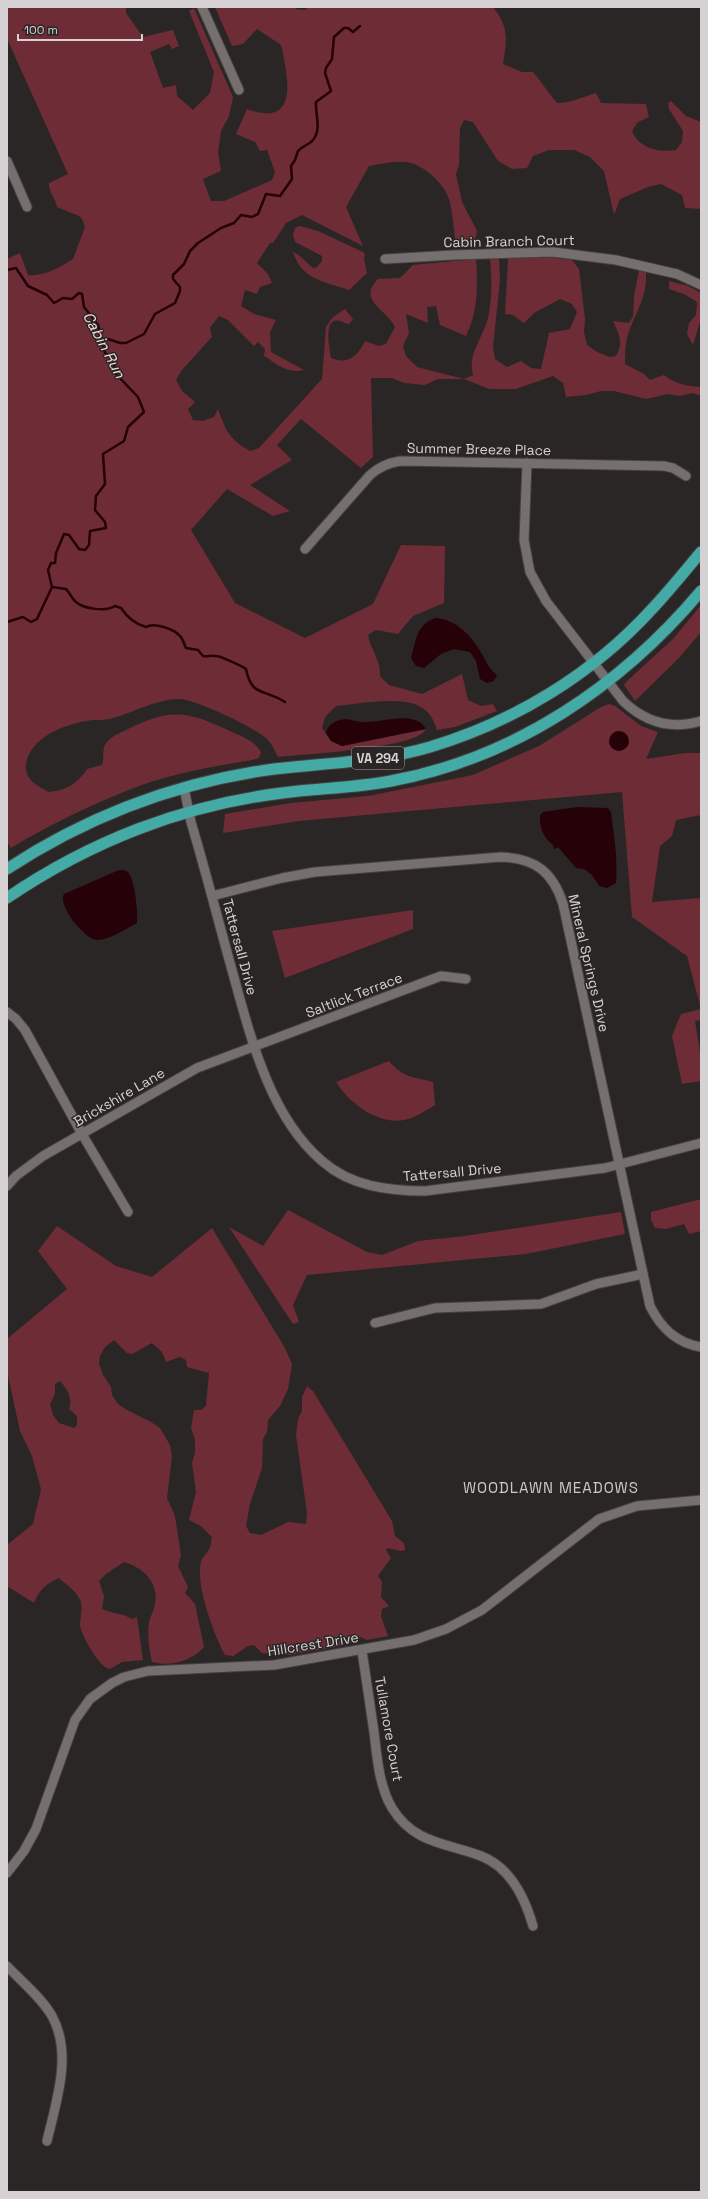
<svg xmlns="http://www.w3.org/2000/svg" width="708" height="2199" viewBox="0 0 708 2199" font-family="'Space Grotesk',sans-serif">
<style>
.green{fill:#6e2c36;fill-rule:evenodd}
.water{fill:#260107}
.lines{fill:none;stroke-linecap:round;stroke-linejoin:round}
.stream{stroke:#260107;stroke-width:2.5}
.minor-casing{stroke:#464242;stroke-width:11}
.trunk-casing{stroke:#464242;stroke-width:13}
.minor{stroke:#756f6f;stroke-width:9}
.trunk{stroke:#44aaa6;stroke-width:11}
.labels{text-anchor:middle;stroke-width:3;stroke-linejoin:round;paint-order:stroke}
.shield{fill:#2a2626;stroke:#a29e9f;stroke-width:1}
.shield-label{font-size:13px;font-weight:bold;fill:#d6d2d3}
.street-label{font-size:14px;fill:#d6d2d3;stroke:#2a2626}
.water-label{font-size:15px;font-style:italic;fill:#f5dcdd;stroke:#2a2626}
.neighbourhood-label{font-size:15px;letter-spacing:1px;fill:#cdc7c7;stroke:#2a2626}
</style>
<rect width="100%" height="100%" fill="#2a2626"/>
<!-- green -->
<g class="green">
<path d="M7,7H126V13L143,37L173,30L179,46L172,49L169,44L150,52L163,88L176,85L177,96L193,110L210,93L214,72L189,11L194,8L233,97L229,116L221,131L218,153L221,171L203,179L211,201H224L272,180L275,172L267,150L260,151L255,142L236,134L247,109C300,129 288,76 281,45L257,29L243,44L232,46L215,7H295L296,9L306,10L307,7H493C509,27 507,40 503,64L522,72H533C542,82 548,93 557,103C571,103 582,97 596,93L601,103L646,104L649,117L638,122L632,131C638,148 660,153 676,150L682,142L683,131L669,109L668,103L671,101L686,116L701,122V209L685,208L682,195L661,184L648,187L620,199L614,215L604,171L590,157L574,150H549L533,156L527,168L512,169L498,161L473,122L464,120L460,128L459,165L456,174L462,202L477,231L474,245L456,246C454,231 453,214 449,199C444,183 423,164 406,162C393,161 381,164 369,166L346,207L363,246L302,215L286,223L273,243H270L257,263L268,274L272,283L260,287L257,294L245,290L241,306L254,314L276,320L270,332L271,352L304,370C287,374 277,364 264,356L265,349L258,342L254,346L228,320L219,316L210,328L212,337L181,371L176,380L182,391L195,402L188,409L193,420L203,421L214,417L218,409C226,431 229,439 250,451L259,448L322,379L326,327L332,318L345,309L353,319L349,324C345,324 343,321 340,321C322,316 330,351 331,358C348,365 358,356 365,341L379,346L386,344L395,327C386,309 357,300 378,279L400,278L413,265L476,259C478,285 478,312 466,336L440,325L436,306L427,307L428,323L406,314L409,333L403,346L406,356L417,367L464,379L473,375C467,354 483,338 488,318C492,299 492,278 490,259H499L500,280L493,347L495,359L507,367L521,361L531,368L541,369L549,333L570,329L577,312L572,304L560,299L534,313L524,323L513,315L505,314L508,258H555L572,260L579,269L585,319L584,332L587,345L597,352L610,357L616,356C624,343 619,334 613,321L629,323L633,316L634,296L639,270L646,272C647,298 637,309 629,332C625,341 625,354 625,364L644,374L650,380L664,375C675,384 687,386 701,387V396L693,393L680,396L668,394L646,399L614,391H601L586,395L566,397L563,383L553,376L516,389H489L464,379H438L425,385L404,383L392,378H371L373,457L361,468L301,419L277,445L292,460L250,485L290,511L273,516L227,489L191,530L235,603L305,638L373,604L401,545L445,546L444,603L413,616L398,634L376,630L368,635C371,650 381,661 380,676L389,685L422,694L462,674L468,700L481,706L493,704L497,711L455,727L437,730C434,721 431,714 424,709C406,694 358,704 336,706L325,717L322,728L331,741L342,746L426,729C417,749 302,754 278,757C275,751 272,744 267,739C254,727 197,700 180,699C156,699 135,712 113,718C104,721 95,719 86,721C63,725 30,738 26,764C24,779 37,786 49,792C67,790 77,784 87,769L102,765C105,757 101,748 107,742C112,735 123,732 130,728C173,707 190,712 232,732C243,737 255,741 261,752L259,758L252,760C215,766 175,773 139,786C95,803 52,823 11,848L7,842V259L20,253L28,275C43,277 61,267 73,259L85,227L82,219L79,216L57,207C56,198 48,192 49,183L68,174L8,41Z"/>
<path d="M300,226L318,231L365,253L364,259L367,273L349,290C323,281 302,280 293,252C302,256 306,263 313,268L317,267L322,261V256L295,242L293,235L295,228Z"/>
<polygon points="669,281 688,286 701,293 701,319 693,345 687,334 689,323 696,315 697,302 686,295 669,289"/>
<polygon points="701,605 701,632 679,658 635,701 624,685 627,681 673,639"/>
<polygon points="609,704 615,706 641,726 658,732 646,759 685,753 701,753 701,815 676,820 672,836 660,846 652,902 701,898 701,1020 695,1021 701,1058 701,1081 682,1084 672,1036 681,1014 701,1009 687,956 632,917 622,792 299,821 223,833 225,814 291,803 368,796 473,775 539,746 601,707"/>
<polygon points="413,910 413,929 285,978 272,931"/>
<path d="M389,1061C402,1077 413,1077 433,1082L435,1105C425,1111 415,1118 404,1120C378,1125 349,1103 336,1082Z"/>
<polygon points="701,1199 701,1231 689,1234 684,1224 666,1229 655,1228 651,1220 651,1212"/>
<polygon points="288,1210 367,1252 382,1255 418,1241 465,1236 621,1212 625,1234 526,1254 307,1275 293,1305 299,1322 293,1324 229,1227 263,1246"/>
<path d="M57,1226L116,1266L152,1277L212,1228L285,1348L292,1364L288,1389L280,1406L268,1420L267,1432L263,1439L262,1468L250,1504L246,1526L250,1533L261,1535L288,1522L306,1524L307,1513L296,1435L298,1419L302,1411V1397L307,1386L313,1391L392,1521L395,1536L404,1543L405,1550L401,1551L387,1548L386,1550L391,1558L378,1576L382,1582L381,1597L389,1606L382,1609L381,1616L388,1636L367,1640L361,1637L357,1641L350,1643L346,1639L340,1641L341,1646L289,1655L262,1653L254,1645L248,1646L233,1656L225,1655C214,1635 195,1584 201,1562C202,1557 207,1554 209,1549C211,1546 211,1541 212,1537L201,1526L189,1520L196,1492L192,1463L195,1453V1440L191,1428L194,1410H201L206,1406L209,1373L187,1367L186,1360L180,1357L166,1362L162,1352L152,1343L132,1354L127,1353L114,1340L105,1347L100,1356L99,1363L103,1375L111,1387L112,1395L118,1404L127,1410L151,1422L160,1428L170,1445L172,1457L167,1498L175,1516L181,1555L178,1566L188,1587L185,1593L195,1604L204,1647C192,1661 170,1667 152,1662C149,1649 147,1635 149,1622C150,1617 153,1613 154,1608C161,1585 145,1568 124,1562L106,1574L99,1581L104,1596L102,1609C113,1614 122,1613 132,1619L137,1617L143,1660L122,1662L110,1669C100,1669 81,1635 80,1625C80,1617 84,1605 79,1598C75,1590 65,1584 59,1578C47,1583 39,1590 34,1603L7,1586V1545L33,1524L41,1489L32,1456L20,1431L7,1371V1339L67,1289L38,1251ZM60,1381C67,1389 73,1398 69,1409L77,1416V1425L74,1428L59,1423L53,1415L50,1404L55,1394V1384Z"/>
</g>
<!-- water -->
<g class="water">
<path d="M435,618C454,619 469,633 479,649C485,658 488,669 497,675L494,681L487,683L480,679L476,661L470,652L454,649L441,654L424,668L416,666L411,658C416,641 416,625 435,618Z"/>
<path d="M346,719C353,720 360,723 368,722C385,722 415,710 426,729L342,746L331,741L326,733C328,723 337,720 346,719Z"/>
<circle cx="619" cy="741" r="10"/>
<path d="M577,807L608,808L611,812C614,836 618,859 616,883L607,888L599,886L592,875L584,869L576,868L558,847L555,849L553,847V845C543,837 539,827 540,815L543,812Z"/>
<path d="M119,870C122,870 125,870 128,872C135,880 138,913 137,923C125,929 110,940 97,940C85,940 57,905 64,894Z"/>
</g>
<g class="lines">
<!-- stream -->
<g class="stream">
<polyline points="7,270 16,268 28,286 47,295 54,303 63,298 72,299 79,293 82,294 84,307 98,325 105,353 113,360 116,374 138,397 144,412 128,427 124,441 103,454 105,484 96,496 95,510 105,522 106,528 90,531 89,545 85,550 79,549 69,535 64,534 56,553 55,563 51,563 48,570 52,587 37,619 31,622 23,617 7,622"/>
<path d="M103,341L108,339L120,343H126L144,334L155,314L175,303L180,291V287L173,279V275L184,264L190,251L198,243L221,228L234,223L241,215L252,217L258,214L266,194L280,196L292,179L291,166L295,160L298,151C302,146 309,145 313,140C322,129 315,114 316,102L331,91L325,73L326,68L332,59L334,37L344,28H348L353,32L360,26"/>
<path d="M52,587L66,589C70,593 72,599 76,602C84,609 106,612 115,606L121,608C127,617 135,624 146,627C154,622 174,629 180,636C183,639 184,644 186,648L198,650L203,656C208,657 211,655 216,656C220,656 242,666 246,669C252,698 264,688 285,702"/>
</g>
<defs>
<g id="minor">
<polyline points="202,7 239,90"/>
<polyline points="7,161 27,207"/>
<polyline points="385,259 453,255 553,252 616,260 677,274 701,285"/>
<path d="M527,463L524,540L530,572L546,601L623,701C645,722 671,730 701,721"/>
<path d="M305,549L370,475C379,467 388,463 400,461L664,466L673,468L686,476"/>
<path d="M184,788L191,822C205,869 217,916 230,963C249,1030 267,1114 322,1161C350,1186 388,1191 425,1191L605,1168L701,1143"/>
<path d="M212,896L282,878L315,872L501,857C535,858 553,872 563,904L650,1306C661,1328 676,1343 701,1347"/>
<polyline points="7,1012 16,1019 25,1030 82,1134 128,1212"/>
<polyline points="7,1186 16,1176 43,1156 197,1068 441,976 466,979"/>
<polyline points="375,1323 435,1308 541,1304 596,1284 643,1274"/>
<path d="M362,1651C366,1678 370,1705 374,1732C377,1757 379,1786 392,1808C414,1844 447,1843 481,1856C510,1867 525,1898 533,1926"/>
<polyline points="7,1873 24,1851 36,1829 75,1720 90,1699 112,1683 124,1677 148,1671 274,1665 414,1640 446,1629 482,1610 599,1519 637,1506 701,1500"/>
<path d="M7,1966C22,1982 41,1997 52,2016C73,2054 56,2102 47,2141"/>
</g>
<g id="trunk">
<path d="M7,869C88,816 178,782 274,769C327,763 379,762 430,747C514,722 593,674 652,609C669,591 685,571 701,552"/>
<path d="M7,898C89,842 183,805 282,793C318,788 355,788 391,781C515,758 621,686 701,591"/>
</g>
</defs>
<!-- minor casing -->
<use href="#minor" class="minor-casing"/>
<!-- trunk casing -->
<use href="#trunk" class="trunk-casing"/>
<!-- minor -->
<use href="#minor" class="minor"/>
<!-- trunk -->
<use href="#trunk" class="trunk"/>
</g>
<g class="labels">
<!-- shield labels -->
<rect class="shield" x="352" y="747" width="52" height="22" rx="3"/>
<g class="shield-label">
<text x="378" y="763">VA 294</text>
</g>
<!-- street labels -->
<g class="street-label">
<text transform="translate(509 241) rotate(-1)" y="5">Cabin Branch Court</text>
<text transform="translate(479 449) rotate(1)" y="5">Summer Breeze Place</text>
<text transform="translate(240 947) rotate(75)" y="5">Tattersall Drive</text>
<text transform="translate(589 963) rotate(77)" y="5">Mineral Springs Drive</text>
<text transform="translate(354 995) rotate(-21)" y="5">Saltlick Terrace</text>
<text transform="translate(119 1097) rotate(-30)" y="5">Brickshire Lane</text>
<text transform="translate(452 1172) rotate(-5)" y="5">Tattersall Drive</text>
<text transform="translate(313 1644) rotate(-9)" y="5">Hillcrest Drive</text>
<text transform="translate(389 1729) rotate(80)" y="5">Tullamore Court</text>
</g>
<!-- water labels -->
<g class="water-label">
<text transform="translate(104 345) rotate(62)" y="5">Cabin Run</text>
</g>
<!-- neighbourhood labels -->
<g class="neighbourhood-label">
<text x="551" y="1493">WOODLAWN MEADOWS</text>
</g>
</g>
<!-- border -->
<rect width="708" height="2199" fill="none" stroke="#d6d2d3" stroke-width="16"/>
<!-- scale -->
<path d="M18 34v6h124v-6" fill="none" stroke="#d6d2d3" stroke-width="2"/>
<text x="24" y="34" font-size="12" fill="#d6d2d3" stroke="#2a2626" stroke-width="3" paint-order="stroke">100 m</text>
</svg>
